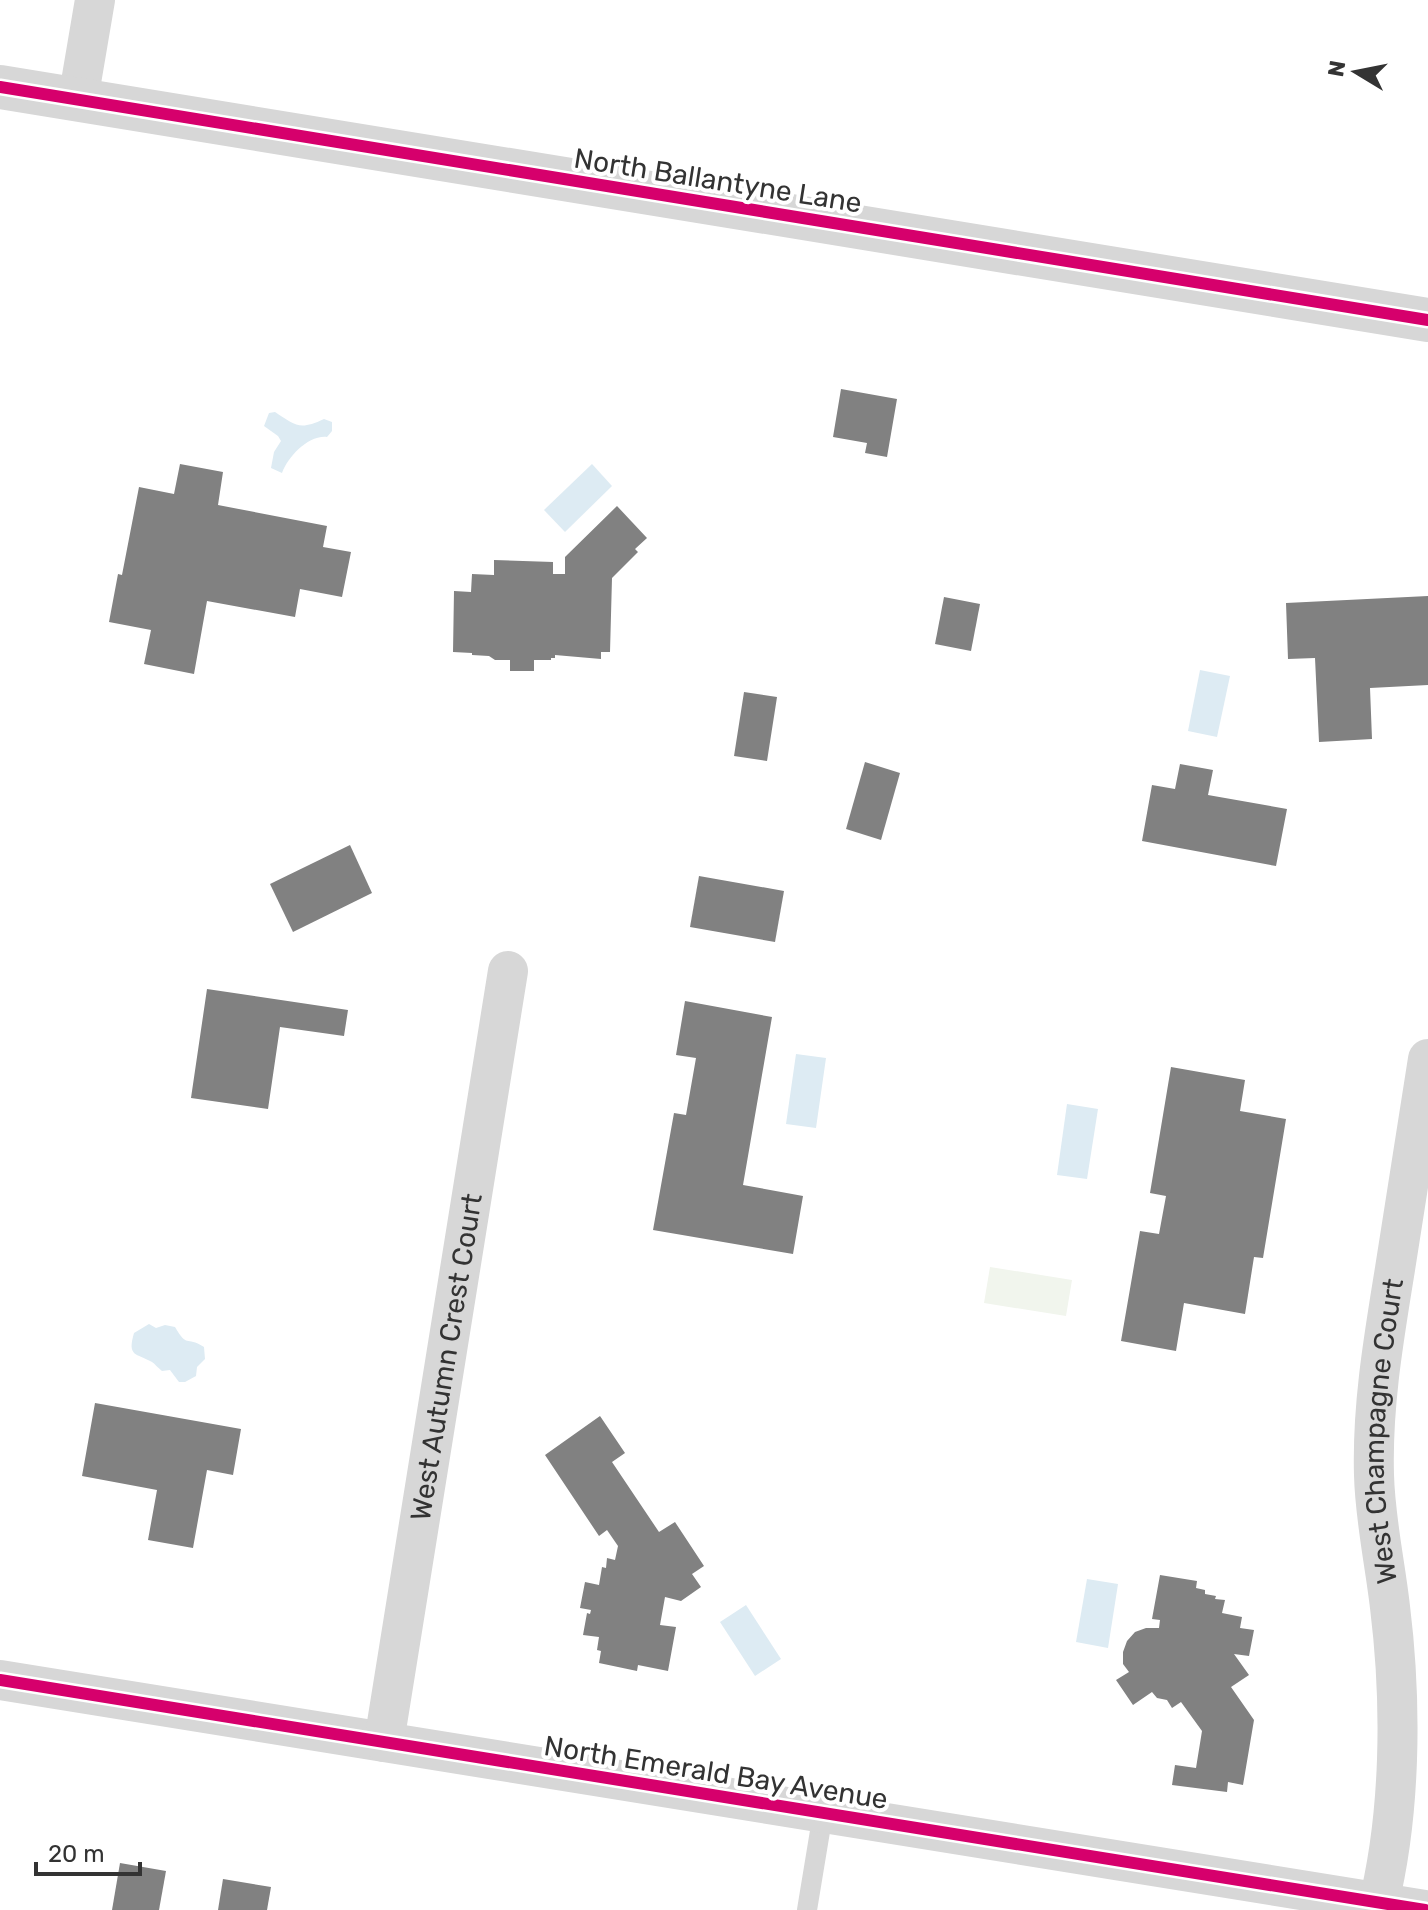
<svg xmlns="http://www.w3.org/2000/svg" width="1428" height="1910" viewBox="0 0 1428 1910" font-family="Rubik,sans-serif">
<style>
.green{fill:#f1f5ed}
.water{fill:#ddebf3}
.building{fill:#818181}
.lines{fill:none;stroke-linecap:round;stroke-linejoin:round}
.service{stroke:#d7d7d7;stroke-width:20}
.minor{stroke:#d7d7d7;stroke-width:40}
.tertiary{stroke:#d7d7d7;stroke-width:44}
.cycleway-casing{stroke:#fff;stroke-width:17}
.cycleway{stroke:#d6006c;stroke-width:12}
.labels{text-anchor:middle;stroke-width:8;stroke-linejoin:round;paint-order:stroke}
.street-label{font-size:28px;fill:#333;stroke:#fff}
</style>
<rect width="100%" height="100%" fill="#fff"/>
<!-- green -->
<polygon class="green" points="990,1267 1072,1280 1066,1316 984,1303"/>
<!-- water -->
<g class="water">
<path d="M275,412C295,425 299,431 324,419L332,422V431L327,437C308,435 288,457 282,473L271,468L274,452L281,441L278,436L264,426L269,413Z"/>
<polygon points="592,464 612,486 565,532 544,510"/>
<polygon points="1200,670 1230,676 1217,737 1188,731"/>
<polygon points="796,1054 826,1058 816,1128 786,1124"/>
<polygon points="1067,1104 1098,1109 1087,1179 1057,1175"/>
<path d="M149,1324L156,1328L165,1325L175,1327C188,1349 185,1335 204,1347L205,1359L197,1367L196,1376L185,1382H179L170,1370L162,1371C158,1368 155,1364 152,1362C136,1353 127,1357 134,1333Z"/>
<polygon points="1087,1579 1118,1584 1108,1648 1076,1642"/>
<polygon points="746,1605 781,1659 755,1676 720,1622"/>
</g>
<!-- building -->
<g class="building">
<polygon points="841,389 897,399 887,457 865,453 867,443 833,437"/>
<polygon points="180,464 223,472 218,505 327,526 323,547 351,552 342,597 300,589 295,617 207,601 194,674 144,664 151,630 109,622 118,574 122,575 139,487 174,494"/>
<polygon points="617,506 647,538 635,549 638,552 612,578 610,652 601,652 601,659 555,655 555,658 551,658 551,660 534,660 534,671 510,671 510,660 495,660 489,656 472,655 472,653 453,652 454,591 471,592 472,574 494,575 494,560 553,562 553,574 565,574 565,557"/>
<polygon points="1428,596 1428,685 1370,688 1372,739 1319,742 1315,658 1288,659 1286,603"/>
<polygon points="944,597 980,604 971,651 935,644"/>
<polygon points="744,692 777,697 767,761 734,756"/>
<polygon points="865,762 900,773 881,840 846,829"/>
<polygon points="1180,764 1213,770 1208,795 1287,809 1276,866 1142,841 1152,785 1175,789"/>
<polygon points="350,845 372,893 293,932 270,884"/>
<polygon points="699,876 784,891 775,942 690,927"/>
<polygon points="207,989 348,1010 344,1036 280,1027 268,1109 191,1098"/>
<polygon points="685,1001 772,1017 743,1185 803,1196 793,1254 653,1230 674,1113 686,1115 696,1058 676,1055"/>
<polygon points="1171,1067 1245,1080 1240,1111 1286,1119 1263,1258 1254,1257 1245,1314 1184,1303 1176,1351 1121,1341 1140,1231 1159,1234 1166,1196 1150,1193"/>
<polygon points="95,1403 241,1429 233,1475 207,1470 193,1548 148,1540 157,1490 82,1476"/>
<polygon points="600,1416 625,1453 612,1462 659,1532 675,1522 704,1566 692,1574 701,1587 681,1601 665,1597 660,1625 676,1627 668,1671 638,1665 637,1671 599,1663 601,1651 597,1650 599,1637 583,1635 587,1613 590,1614 591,1610 580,1608 585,1582 599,1585 602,1567 606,1568 607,1558 615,1560 618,1546 607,1530 599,1536 545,1455"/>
<polygon points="1160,1575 1197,1581 1196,1588 1205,1590 1205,1594 1216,1596 1215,1599 1225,1600 1222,1613 1242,1617 1240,1628 1254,1630 1249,1656 1234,1654 1249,1675 1231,1687 1254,1720 1243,1785 1228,1782 1227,1792 1172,1785 1175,1765 1196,1768 1202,1731 1181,1702 1172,1708 1167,1700 1157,1698 1152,1692 1133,1705 1116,1680 1129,1672 1123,1664 1123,1652 1127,1641 1135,1632 1146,1628 1159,1628 1160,1620 1152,1619"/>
<polygon points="120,1863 166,1871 159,1910 112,1910"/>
<polygon points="223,1879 271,1887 267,1910 218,1910"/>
</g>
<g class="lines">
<!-- service -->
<polyline class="service" points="807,1910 823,1813"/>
<!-- minor -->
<g class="minor">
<polyline points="78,100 95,0"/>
<polyline points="0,1680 1425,1910"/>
<path id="s1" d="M384,1742L508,971"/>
<path id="s2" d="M1377,1910C1401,1816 1402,1704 1390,1607C1385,1563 1375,1519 1374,1475C1372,1405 1384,1337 1395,1269C1406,1199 1417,1129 1428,1059"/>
</g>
<!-- tertiary -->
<polyline class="tertiary" points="0,87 1428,320"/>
<defs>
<g id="cycleway">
<polyline points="0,87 1428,320"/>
<polyline points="0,1680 1425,1910"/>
</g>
</defs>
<!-- cycleway casing -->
<use href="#cycleway" class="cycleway-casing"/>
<!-- cycleway -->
<use href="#cycleway" class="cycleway"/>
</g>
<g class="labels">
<!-- street labels -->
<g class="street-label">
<text transform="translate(718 180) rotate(9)" y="10">North Ballantyne Lane</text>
<text dy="10" stroke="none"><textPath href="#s1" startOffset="390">West Autumn Crest Court</textPath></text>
<text dy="10" stroke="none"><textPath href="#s2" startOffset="482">West Champagne Court</textPath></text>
<text transform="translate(716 1772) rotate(9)" y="10">North Emerald Bay Avenue</text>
</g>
</g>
<!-- north arrow -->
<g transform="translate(1356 72) rotate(280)" stroke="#ffffff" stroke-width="6" paint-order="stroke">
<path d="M0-6L14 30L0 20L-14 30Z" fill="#333333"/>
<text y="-12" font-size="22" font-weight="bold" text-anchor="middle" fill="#333333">N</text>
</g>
<!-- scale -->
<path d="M36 1862v12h104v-12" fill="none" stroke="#333333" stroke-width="4"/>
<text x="48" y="1862" font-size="24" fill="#333333" stroke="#ffffff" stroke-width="6" paint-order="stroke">20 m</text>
</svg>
